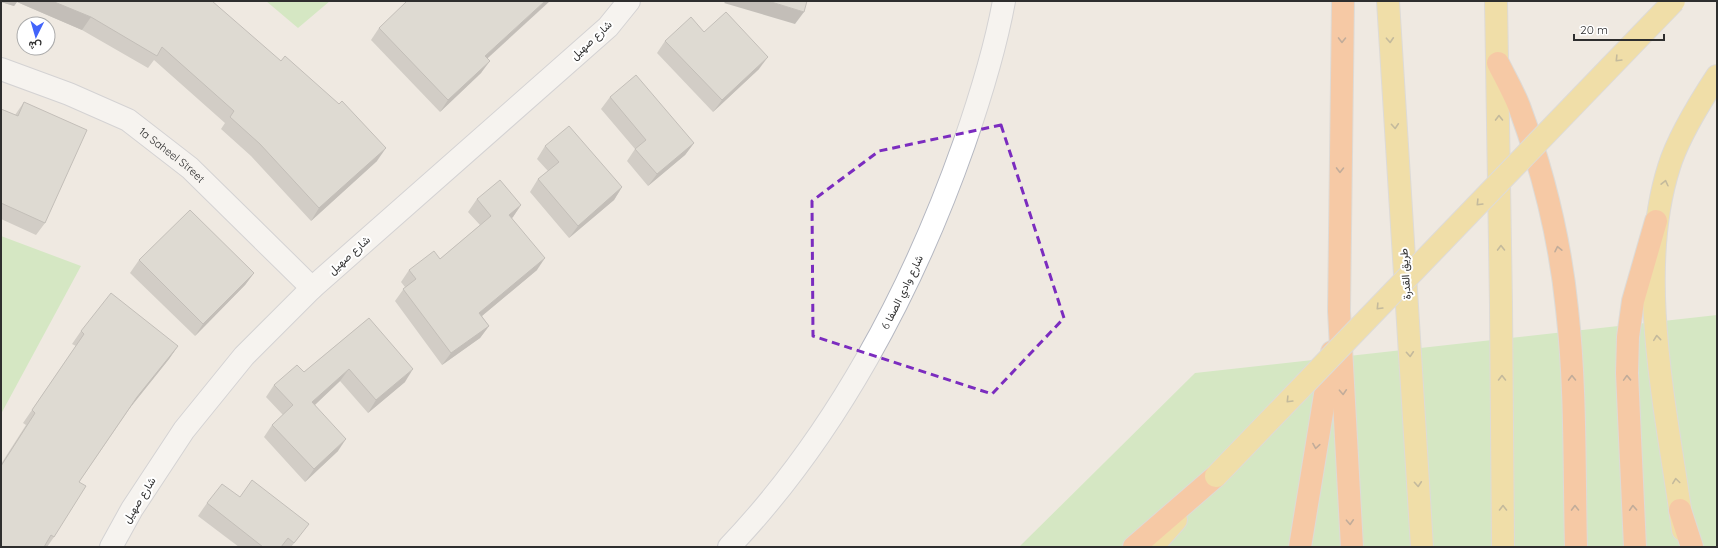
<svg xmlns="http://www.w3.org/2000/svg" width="1718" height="548" viewBox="0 0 1718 548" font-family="Quicksand,Vazirmatn,sans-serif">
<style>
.green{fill:#b6e59e}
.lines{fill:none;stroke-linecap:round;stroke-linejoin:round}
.street-casing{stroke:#b4b7c1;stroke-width:24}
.secondary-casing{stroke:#b4b7c1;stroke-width:24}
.primary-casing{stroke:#c9c9c9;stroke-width:24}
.highway-casing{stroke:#c9c9c9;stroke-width:24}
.street{stroke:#fff;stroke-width:22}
.secondary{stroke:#fff;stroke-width:22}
.primary{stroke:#f2d163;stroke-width:22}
.highway{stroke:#ffa35c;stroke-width:22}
.primary-bridge-casing{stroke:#c9c9c9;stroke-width:24;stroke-linecap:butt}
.primary-bridge{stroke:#f2d163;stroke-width:22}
.wall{fill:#afaba4}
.shaded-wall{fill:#8e8b86}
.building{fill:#cbc7bf;stroke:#8e8b86}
.oneway{stroke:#8c6343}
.oneway2{stroke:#908048}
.marked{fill:none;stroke:#7b2cbf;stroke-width:3;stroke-dasharray:8 5;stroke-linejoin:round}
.labels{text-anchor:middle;stroke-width:4;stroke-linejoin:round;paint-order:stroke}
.street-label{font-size:11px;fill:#2e2e2e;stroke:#fff}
</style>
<rect width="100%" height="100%" fill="#efe9e1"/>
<!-- green -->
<g class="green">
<polygon points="266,1 330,1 298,28"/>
<polygon points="1,236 81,266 1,414"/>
<polygon points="1717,315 1717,547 1019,547 1195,373"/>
</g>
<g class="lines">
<defs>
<g id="street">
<path id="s1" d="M1,69L69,94L128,120L190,168L312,288"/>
<polyline points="111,547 132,509 184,430 244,356 312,288 608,27 629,1"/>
</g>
<path id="secondary" d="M729,547C835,436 913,289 964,144C980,98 995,50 1004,1"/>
<g id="primary">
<polyline points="1388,1 1422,547"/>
<polyline points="1496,1 1501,305 1503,547"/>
<path d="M1683,530C1668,417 1634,277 1669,167C1678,137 1700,102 1717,76"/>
<polyline points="1152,547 1176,520"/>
</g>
<g id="highway">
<polyline points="1343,1 1339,311 1352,547"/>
<path d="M1498,63C1505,77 1513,91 1519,106C1543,171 1560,240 1567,309C1576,388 1574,468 1576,547"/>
<polyline points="1680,510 1692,547"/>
<polyline points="1134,547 1216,476"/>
<polyline points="1300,547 1332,352"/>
<polyline points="1635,547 1627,373 1628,337 1633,301 1656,221"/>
</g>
</defs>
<!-- street casing -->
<use href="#street" class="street-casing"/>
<!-- secondary casing -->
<use href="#secondary" class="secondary-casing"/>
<!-- primary casing -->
<use href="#primary" class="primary-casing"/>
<!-- highway casing -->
<use href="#highway" class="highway-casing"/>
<!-- street -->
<use href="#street" class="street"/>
<!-- secondary -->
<use href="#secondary" class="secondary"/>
<!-- primary -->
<use href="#primary" class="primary"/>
<!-- highway -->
<use href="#highway" class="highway"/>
<defs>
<polyline id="primary-bridge" points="1216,476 1674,1"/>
</defs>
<!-- primary-bridge casing -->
<use href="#primary-bridge" class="primary-bridge-casing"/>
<!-- primary-bridge -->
<use href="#primary-bridge" class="primary-bridge"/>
</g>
<!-- wall -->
<g class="wall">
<polygon points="1,1 212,1 377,161 311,221 251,156 221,129 225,123 154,60 148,68 82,30 17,2 14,6 1,2"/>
<polygon points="379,28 488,58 481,73 440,112 371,40"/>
<polygon points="704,32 759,69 713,112 657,53 665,41"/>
<polygon points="610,97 694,143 685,155 648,186 627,161 635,149 601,109"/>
<polygon points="24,102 45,223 36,235 1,219 1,109 15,115"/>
<polygon points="545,146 622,187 614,200 569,238 530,192 538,179 548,171 537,159"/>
<polygon points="477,199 521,205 512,218 537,270 482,316 489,326 480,338 442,365 395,301 405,287 401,282 409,270 440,259 480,225 468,212"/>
<polygon points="139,260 254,273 245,285 195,336 130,273"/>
<polygon points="369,318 405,382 368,413 340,381 315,405 338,451 305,482 264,437 272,425 283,415 266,397 274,385 304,372"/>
<polygon points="81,331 178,346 169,359 130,408 79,482 54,537 47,547 1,547 1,464 26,425 23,423 76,346 72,344"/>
<polygon points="240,497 300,536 291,547 239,547 198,516 207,503"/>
</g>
<!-- shaded-wall -->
<g class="shaded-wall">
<polygon points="1,1 52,1 91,17 82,30 17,2 14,6 1,2"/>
<polygon points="545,1 550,1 477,68 485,56"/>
<polygon points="726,1 768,1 804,12 795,24 724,3"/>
<polygon points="768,57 759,69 713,112 722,100"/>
<polygon points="490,61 481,73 440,112 448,100"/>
<polygon points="694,143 685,155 648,186 657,174"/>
<polygon points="386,148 377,161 311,221 319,208"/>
<polygon points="622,187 614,200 569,238 578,226"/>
<polygon points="521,205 513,217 501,227 509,215"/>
<polygon points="545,258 537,270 471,325 479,313"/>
<polygon points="254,273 245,285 195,336 203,324"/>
<polygon points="489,326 480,338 442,365 451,353"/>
<polygon points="178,346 169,359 128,410 137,397"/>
<polygon points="349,369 340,381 304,415 312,402"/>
<polygon points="413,369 405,382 368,413 376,400"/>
<polygon points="346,439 338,451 305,482 314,469"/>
</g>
<!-- building -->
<g class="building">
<polygon points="52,1 212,1 281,61 285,56 339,104 342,101 386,148 319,208 260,144 230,117 234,111 162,47 157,56 91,17"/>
<polygon points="407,1 545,1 485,56 490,61 448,100 379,28"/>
<polygon points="768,1 807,1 804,12"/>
<polygon points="726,12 768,57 722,100 665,41 691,17 704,32"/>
<polygon points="636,75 694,143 657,174 635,149 646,140 610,97"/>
<polygon points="24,102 87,130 45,223 1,203 1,109 18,116"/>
<polygon points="569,126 622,187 578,226 538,179 559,162 545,146"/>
<polygon points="500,180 521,205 509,215 545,258 479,313 489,326 451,353 403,289 416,279 409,270 434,251 440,259 491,216 477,199"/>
<polygon points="190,210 254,273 203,324 139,260"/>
<polygon points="111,293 178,346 137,397 79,482 86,486 54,537 51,535 44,547 1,547 1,466 35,413 32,410 84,334 81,331"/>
<polygon points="369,318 413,369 376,400 349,369 312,402 346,439 314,469 272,425 293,405 274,385 297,365 304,372"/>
<polygon points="252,480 309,524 294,543 288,538 281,547 263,547 207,503 222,484 240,497"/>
</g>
<!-- one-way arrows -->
<defs><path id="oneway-chevron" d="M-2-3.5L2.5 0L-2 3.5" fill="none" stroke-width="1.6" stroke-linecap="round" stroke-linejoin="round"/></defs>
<g class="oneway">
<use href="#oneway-chevron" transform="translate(1342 40) rotate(91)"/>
<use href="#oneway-chevron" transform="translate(1340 170) rotate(91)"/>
<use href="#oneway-chevron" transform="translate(1558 249) rotate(-102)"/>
<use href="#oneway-chevron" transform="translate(1572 378) rotate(-91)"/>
<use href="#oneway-chevron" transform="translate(1627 378) rotate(-92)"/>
<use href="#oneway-chevron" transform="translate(1343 392) rotate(87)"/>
<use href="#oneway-chevron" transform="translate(1316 446) rotate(99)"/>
<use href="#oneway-chevron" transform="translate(1575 508) rotate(-91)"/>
<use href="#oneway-chevron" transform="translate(1633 508) rotate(-93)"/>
<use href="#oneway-chevron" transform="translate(1350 522) rotate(87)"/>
</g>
<g class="oneway2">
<use href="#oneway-chevron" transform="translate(1390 40) rotate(87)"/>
<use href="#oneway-chevron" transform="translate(1618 59) rotate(134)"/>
<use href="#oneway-chevron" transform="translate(1499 118) rotate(-91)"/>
<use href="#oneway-chevron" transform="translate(1395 126) rotate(86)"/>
<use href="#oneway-chevron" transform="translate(1665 183) rotate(-77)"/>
<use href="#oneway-chevron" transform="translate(1479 203) rotate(134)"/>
<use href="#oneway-chevron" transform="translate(1501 248) rotate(-91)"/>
<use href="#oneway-chevron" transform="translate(1379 307) rotate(134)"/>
<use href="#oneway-chevron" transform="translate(1657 338) rotate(-96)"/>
<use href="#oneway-chevron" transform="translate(1410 354) rotate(86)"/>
<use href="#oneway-chevron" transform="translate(1502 378) rotate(-90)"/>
<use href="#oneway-chevron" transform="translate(1289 400) rotate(134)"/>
<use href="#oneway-chevron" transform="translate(1676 481) rotate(-98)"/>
<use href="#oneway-chevron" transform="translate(1418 484) rotate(86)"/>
<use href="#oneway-chevron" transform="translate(1503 508) rotate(-90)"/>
</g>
<!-- marked area -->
<path d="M0 0H1718V548H0ZM1001,125L1064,318L992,394L813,336L812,201L879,151Z" fill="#efe9e1" fill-opacity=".55" fill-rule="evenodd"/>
<path class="marked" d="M1001,125L1064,318L992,394L813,336L812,201L879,151Z"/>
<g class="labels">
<!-- street labels -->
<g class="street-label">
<text transform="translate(591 40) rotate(-43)" y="4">شارع صهيل</text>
<text dy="4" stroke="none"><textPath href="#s1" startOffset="193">1a Saheel Street</textPath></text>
<text transform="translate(349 255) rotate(-42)" y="4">شارع صهيل</text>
<text transform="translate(1405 274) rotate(-94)" y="4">طريق القدرة</text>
<text transform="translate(902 292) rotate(-64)" y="4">شارع وادي الصفا 6</text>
<text transform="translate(139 500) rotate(-58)" y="4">شارع صهيل</text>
</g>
</g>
<!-- border -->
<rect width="1718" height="548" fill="none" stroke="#2e2e2e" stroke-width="4"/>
<!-- north arrow -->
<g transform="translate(36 36) rotate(185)"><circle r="19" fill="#ffffff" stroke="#ababab"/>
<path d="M0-3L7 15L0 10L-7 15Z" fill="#4264fb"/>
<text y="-6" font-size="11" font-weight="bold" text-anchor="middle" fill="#2e2e2e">ش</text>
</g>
<!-- scale -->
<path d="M1574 34v6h90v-6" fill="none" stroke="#2e2e2e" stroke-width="2"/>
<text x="1580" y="34" font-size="12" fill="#2e2e2e" stroke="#ffffff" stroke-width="3" paint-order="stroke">20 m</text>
</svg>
